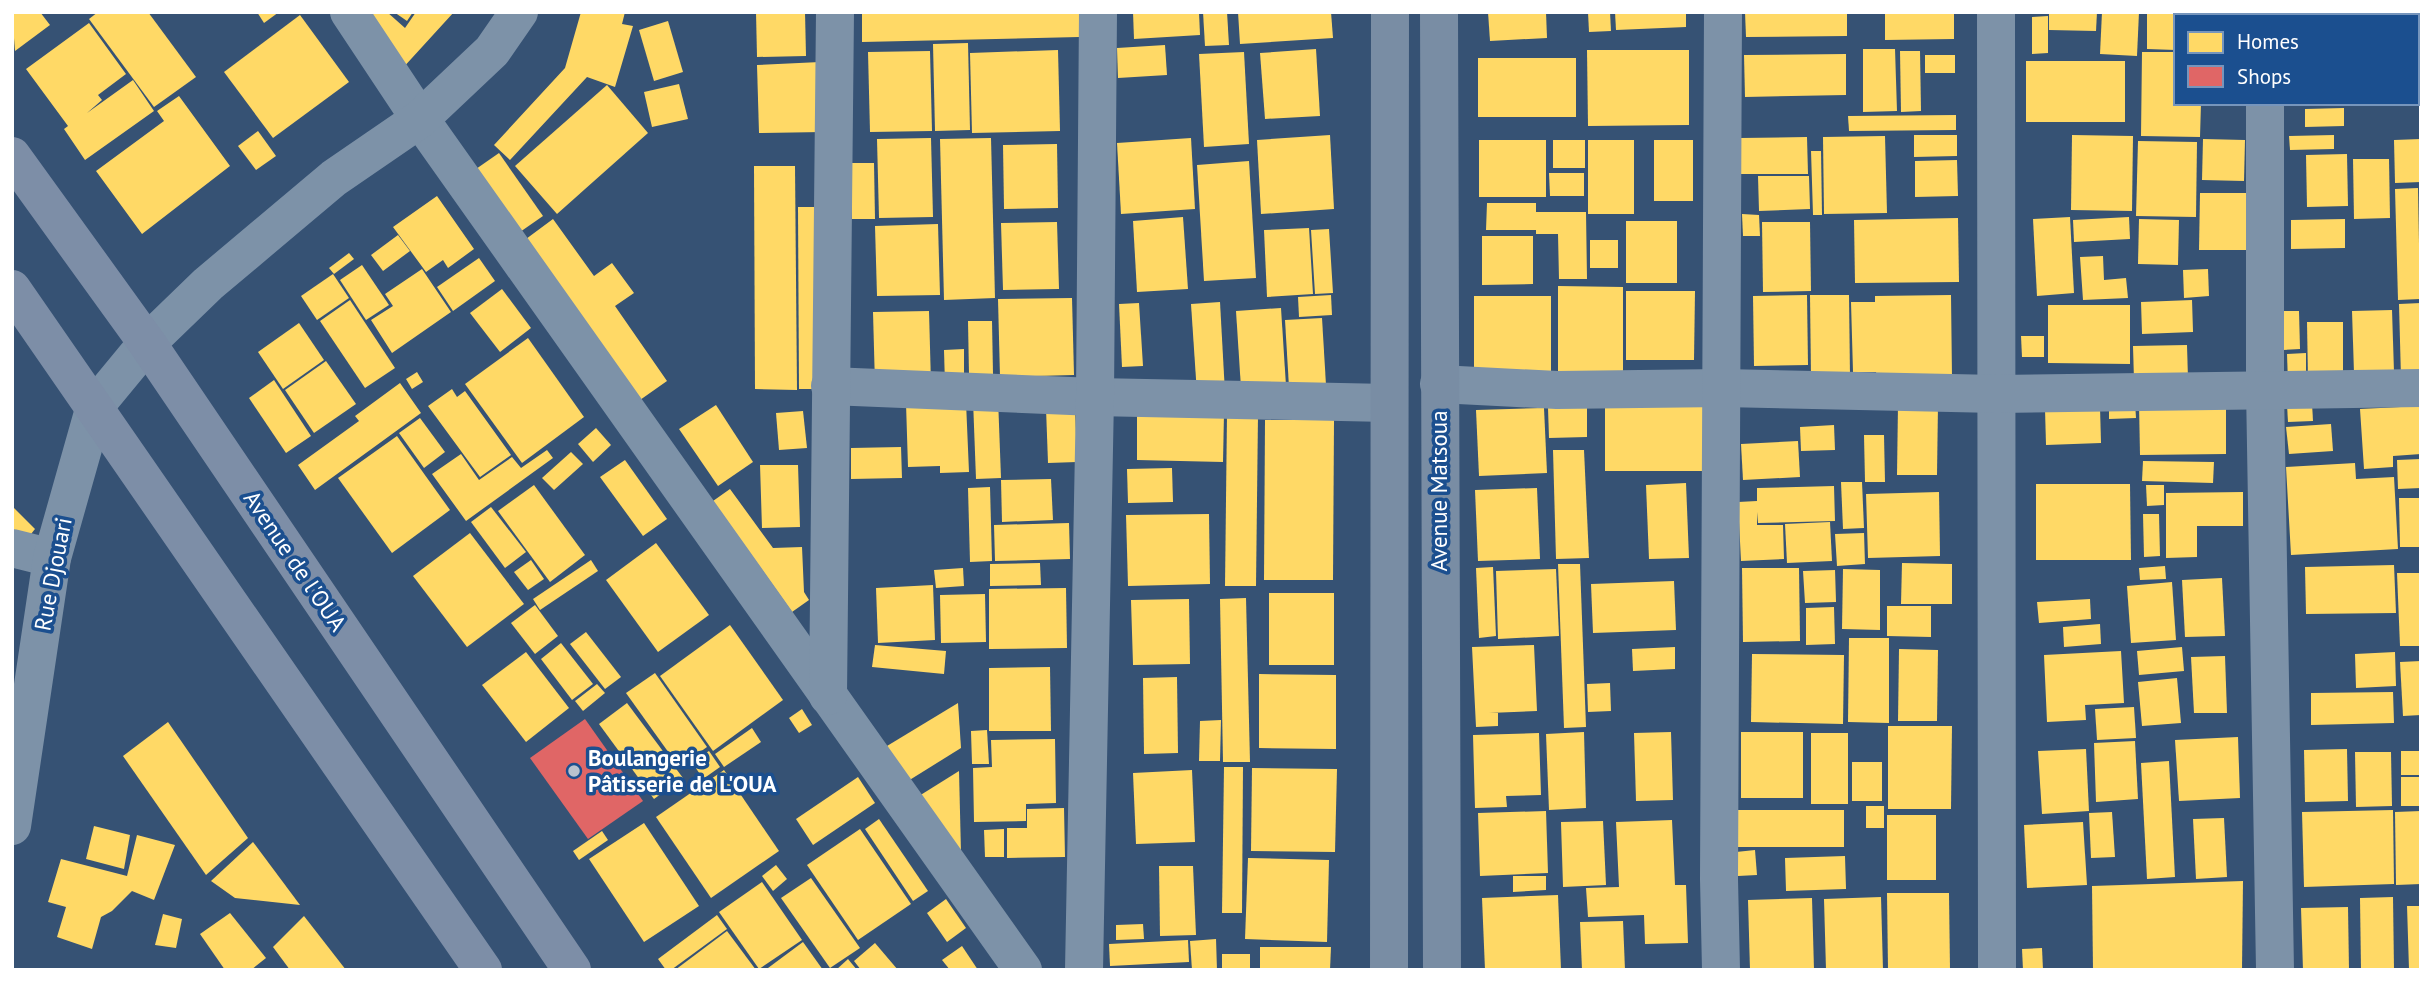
<svg xmlns="http://www.w3.org/2000/svg" width="2433" height="982" viewBox="0 0 2433 982" font-family="'PT Sans',sans-serif">
<style>
.homes{fill:#ffd966}
.shops{fill:#e06666}
.lines{fill:none;stroke-linecap:round;stroke-linejoin:round}
.street{stroke:#7d92a8;stroke-width:38}
.secondary{stroke:#798da4;stroke-width:38}
.primary{stroke:#7d8ea7;stroke-width:38}
.poi-dot{fill:#b9c2ce;stroke:#1b4f8f;stroke-width:2.5}
.labels{text-anchor:middle;stroke-width:7;stroke-linejoin:round;paint-order:stroke}
.street-label{font-size:23px;fill:#fff;stroke:#1b4f8f}
.poi-label{font-size:23px;font-weight:bold;fill:#fff;stroke:#1b4f8f;text-anchor:start}
</style>
<rect width="100%" height="100%" fill="#365274"/>
<!-- homes -->
<g class="homes">
<polygon points="12,12 40,12 50,25 15,51"/>
<polygon points="98,12 148,12 196,77 154,107 89,19"/>
<polygon points="257,12 279,12 264,23"/>
<polygon points="376,12 387,12 405,28 416,12 454,12 401,70 365,20"/>
<polygon points="394,12 413,12 407,21"/>
<polygon points="581,12 625,12 622,24 633,26 615,87 587,77 510,160 494,145 565,68"/>
<polygon points="756,12 805,12 806,56 757,57"/>
<polygon points="862,12 1079,12 1079,37 862,42"/>
<polygon points="1133,12 1199,12 1200,35 1134,39"/>
<polygon points="1203,12 1227,12 1229,45 1205,46"/>
<polygon points="1238,12 1331,12 1333,38 1240,44"/>
<polygon points="1488,12 1546,12 1547,38 1490,41"/>
<polygon points="1588,12 1610,12 1611,31 1589,32"/>
<polygon points="1615,12 1686,12 1686,27 1616,30"/>
<polygon points="1745,12 1847,12 1847,36 1746,37"/>
<polygon points="1885,12 1954,12 1954,39 1885,40"/>
<polygon points="2049,12 2097,12 2096,31 2049,30"/>
<polygon points="2102,12 2139,12 2137,56 2100,54"/>
<polygon points="2147,12 2222,13 2222,16 2176,16 2176,50 2147,49"/>
<polygon points="2297,12 2342,12 2343,15 2297,16"/>
<polygon points="300,15 349,82 273,138 224,72"/>
<polygon points="2048,16 2048,53 2032,54 2032,17"/>
<polygon points="668,21 683,72 654,81 639,30"/>
<polygon points="89,23 126,74 98,95 102,100 87,113 133,80 154,111 85,160 64,129 68,126 26,69"/>
<polygon points="968,43 970,130 935,131 933,44"/>
<polygon points="1165,45 1167,75 1118,78 1117,48"/>
<polygon points="1316,49 1320,116 1265,119 1260,53"/>
<polygon points="1863,49 1895,49 1897,111 1863,112"/>
<polygon points="1058,50 1060,131 972,133 970,53"/>
<polygon points="1587,50 1689,50 1689,125 1588,126"/>
<polygon points="930,51 932,131 870,132 868,52"/>
<polygon points="1900,51 1920,51 1921,111 1901,112"/>
<polygon points="1244,52 1249,144 1204,147 1199,54"/>
<polygon points="2142,52 2176,52 2176,103 2201,103 2200,137 2141,136"/>
<polygon points="1846,54 1846,95 1745,97 1744,55"/>
<rect x="1925" y="55" width="30" height="18"/>
<rect x="1478" y="58" width="98" height="59"/>
<rect x="2026" y="61" width="99" height="61"/>
<rect x="2417" y="61" width="4" height="28"/>
<polygon points="820,62 823,132 759,133 757,65"/>
<polygon points="679,84 688,119 652,127 644,92"/>
<polygon points="607,85 648,133 557,214 515,166"/>
<polygon points="179,96 230,166 142,234 96,171 164,121 157,111"/>
<polygon points="2344,108 2344,126 2305,127 2305,109"/>
<polygon points="1956,115 1956,130 1849,131 1848,116"/>
<polygon points="258,131 276,156 256,170 238,146"/>
<polygon points="1330,135 1334,209 1261,214 1257,140"/>
<polygon points="1914,135 1957,135 1957,156 1914,157"/>
<polygon points="2072,135 2133,136 2132,211 2071,210"/>
<polygon points="2334,135 2334,149 2290,150 2289,136"/>
<polygon points="1885,136 1887,213 1824,214 1823,137"/>
<polygon points="1807,137 1808,174 1741,174 1740,138"/>
<polygon points="931,138 933,217 879,218 877,139"/>
<polygon points="991,138 995,298 944,300 940,139"/>
<polygon points="1191,138 1195,209 1121,214 1117,143"/>
<polygon points="2203,139 2245,140 2244,181 2202,180"/>
<polygon points="2421,139 2421,182 2395,183 2394,140"/>
<rect x="1479" y="140" width="67" height="57"/>
<rect x="1553" y="140" width="32" height="28"/>
<rect x="1588" y="140" width="46" height="74"/>
<rect x="1654" y="140" width="39" height="61"/>
<polygon points="2138,141 2197,142 2196,217 2136,216"/>
<polygon points="1057,144 1058,208 1004,209 1003,145"/>
<polygon points="1811,151 1821,151 1822,215 1813,215"/>
<polygon points="499,153 543,216 520,232 476,169"/>
<polygon points="2347,154 2348,206 2307,207 2306,155"/>
<polygon points="2353,159 2389,159 2390,218 2354,219"/>
<polygon points="1957,160 1958,196 1915,197 1915,161"/>
<polygon points="1249,161 1256,278 1204,281 1197,165"/>
<polygon points="850,163 874,163 875,219 852,219"/>
<polygon points="754,166 795,166 797,390 755,389"/>
<polygon points="1549,173 1584,173 1584,196 1550,196"/>
<polygon points="1758,176 1809,176 1810,209 1759,211"/>
<polygon points="2418,188 2420,299 2398,300 2395,189"/>
<polygon points="2200,193 2247,193 2246,250 2199,250"/>
<polygon points="437,196 474,249 448,268 443,260 426,272 393,227"/>
<polygon points="1487,203 1536,203 1536,212 1586,212 1587,279 1559,279 1558,234 1536,234 1536,230 1486,230"/>
<polygon points="798,207 817,207 818,389 799,389"/>
<polygon points="1742,214 1759,215 1760,236 1743,236"/>
<polygon points="1183,217 1188,289 1137,292 1133,221"/>
<polygon points="2070,217 2074,293 2037,296 2033,219"/>
<polygon points="2129,217 2130,239 2074,242 2073,220"/>
<polygon points="1958,218 1959,282 1855,283 1854,220"/>
<polygon points="553,219 594,276 612,263 634,293 615,306 667,381 640,400 526,239"/>
<polygon points="2139,219 2179,220 2178,265 2138,264"/>
<polygon points="2345,219 2345,248 2291,249 2291,220"/>
<rect x="1626" y="221" width="51" height="62"/>
<polygon points="1057,222 1059,289 1003,290 1001,223"/>
<polygon points="1762,222 1810,222 1811,291 1763,292"/>
<polygon points="938,224 940,295 877,296 875,226"/>
<polygon points="1309,228 1313,294 1267,297 1264,230"/>
<polygon points="1329,229 1333,293 1315,294 1311,230"/>
<polygon points="398,235 410,251 383,271 371,255"/>
<polygon points="1482,236 1533,236 1533,284 1482,285"/>
<rect x="1590" y="240" width="28" height="28"/>
<polygon points="349,253 354,259 334,274 329,268"/>
<polygon points="2103,256 2104,280 2126,278 2128,298 2083,300 2080,257"/>
<polygon points="479,258 495,281 453,311 437,287"/>
<polygon points="362,265 389,305 366,320 340,280"/>
<polygon points="422,269 451,312 392,353 371,320 393,306 385,294"/>
<polygon points="2208,269 2209,296 2184,298 2183,270"/>
<polygon points="333,274 349,298 317,320 301,296"/>
<polygon points="1558,286 1623,287 1623,378 1558,378"/>
<polygon points="502,289 531,328 500,352 470,313"/>
<polygon points="1626,291 1695,291 1694,360 1626,360"/>
<polygon points="1331,295 1332,315 1299,317 1298,297"/>
<polygon points="1807,295 1808,365 1754,366 1753,296"/>
<polygon points="1810,295 1849,295 1850,377 1811,377"/>
<polygon points="1951,295 1952,378 1877,379 1876,372 1853,372 1851,302 1875,302 1875,296"/>
<polygon points="1474,296 1551,296 1551,373 1474,374"/>
<polygon points="1072,298 1074,375 1000,377 998,299"/>
<polygon points="350,300 395,368 365,388 320,321"/>
<polygon points="2192,300 2193,332 2142,334 2141,302"/>
<polygon points="1220,302 1225,393 1197,394 1191,304"/>
<polygon points="1139,303 1143,366 1122,367 1119,304"/>
<polygon points="2421,303 2421,378 2401,378 2399,304"/>
<polygon points="2048,305 2130,305 2130,364 2048,363"/>
<polygon points="1281,308 1286,386 1241,388 1236,311"/>
<polygon points="2392,310 2394,372 2354,373 2352,311"/>
<polygon points="929,311 931,384 875,385 873,312"/>
<polygon points="2282,311 2299,311 2300,349 2283,350"/>
<polygon points="1322,318 1326,385 1289,387 1285,320"/>
<polygon points="968,321 992,321 993,374 969,375"/>
<polygon points="2307,322 2343,322 2343,379 2308,379"/>
<polygon points="299,323 324,360 283,389 258,352"/>
<polygon points="2021,336 2044,336 2044,357 2022,357"/>
<polygon points="528,338 584,417 522,463 465,384"/>
<polygon points="2187,345 2188,379 2134,380 2133,346"/>
<polygon points="964,349 964,384 945,385 944,350"/>
<polygon points="2306,353 2306,383 2288,383 2287,354"/>
<polygon points="326,361 356,404 314,433 285,390"/>
<polygon points="417,372 423,382 412,389 406,379"/>
<polygon points="274,380 311,436 286,453 249,398"/>
<polygon points="400,383 421,413 315,490 298,465 359,421 355,416"/>
<polygon points="452,389 457,397 465,391 511,455 480,477 428,406"/>
<polygon points="1605,392 1704,392 1705,471 1605,471"/>
<polygon points="998,398 1001,478 976,479 973,400"/>
<polygon points="966,402 969,472 940,473 940,466 908,467 906,403"/>
<polygon points="2226,402 2226,454 2140,455 2139,403"/>
<polygon points="2109,403 2135,403 2136,418 2109,419"/>
<polygon points="2312,403 2313,421 2288,422 2287,405"/>
<polygon points="1898,404 1938,404 1937,475 1897,475"/>
<polygon points="716,405 753,462 718,486 679,429"/>
<polygon points="1075,406 1077,462 1048,463 1046,408"/>
<polygon points="1587,406 1587,437 1549,438 1548,408"/>
<polygon points="2421,406 2421,454 2393,456 2393,467 2364,469 2360,409"/>
<polygon points="2100,407 2101,443 2046,445 2045,409"/>
<polygon points="1544,408 1547,473 1479,476 1476,410"/>
<polygon points="803,411 807,448 779,450 776,413"/>
<polygon points="1137,412 1224,413 1223,462 1137,460"/>
<polygon points="1227,414 1258,414 1256,586 1225,586"/>
<polygon points="420,418 445,452 424,468 399,433"/>
<polygon points="1265,420 1334,420 1333,580 1264,580"/>
<polygon points="2331,424 2333,451 2289,454 2286,427"/>
<polygon points="1834,425 1835,450 1801,451 1800,427"/>
<polygon points="596,428 611,445 593,462 578,444"/>
<polygon points="1864,435 1884,435 1885,482 1865,482"/>
<polygon points="397,436 450,510 392,553 338,478"/>
<polygon points="1798,441 1800,477 1743,480 1741,444"/>
<polygon points="901,447 902,478 851,479 851,448"/>
<polygon points="547,450 553,458 466,521 432,474 461,454 479,480 512,457 521,468"/>
<polygon points="1553,450 1584,450 1589,558 1556,559"/>
<polygon points="571,452 583,464 554,490 542,478"/>
<polygon points="2421,459 2421,488 2398,489 2397,460"/>
<polygon points="625,460 667,519 643,536 600,477"/>
<polygon points="2143,461 2214,462 2213,483 2142,481"/>
<polygon points="2355,463 2356,479 2394,477 2398,549 2291,555 2286,467"/>
<polygon points="760,465 798,465 800,527 762,528"/>
<polygon points="1172,468 1173,502 1128,503 1127,469"/>
<polygon points="1051,479 1053,520 1002,522 1001,480"/>
<polygon points="1841,482 1862,482 1864,528 1843,529"/>
<polygon points="1686,483 1689,558 1649,559 1646,485"/>
<polygon points="2036,484 2130,484 2131,560 2036,560"/>
<polygon points="534,485 585,555 550,582 498,511"/>
<polygon points="2146,485 2164,485 2164,505 2147,506"/>
<polygon points="1834,486 1835,521 1758,523 1757,512 1757,525 1783,525 1784,559 1741,561 1738,502 1757,501 1757,488"/>
<polygon points="990,487 992,561 970,562 968,488"/>
<polygon points="1537,488 1540,559 1478,561 1475,490"/>
<polygon points="730,489 773,548 802,547 804,592 809,600 792,612 713,501"/>
<polygon points="1939,492 1940,556 1868,558 1866,494"/>
<polygon points="2243,492 2243,526 2197,526 2197,557 2166,558 2166,493"/>
<polygon points="2399,498 2421,498 2421,547 2400,547"/>
<polygon points="491,507 526,552 505,568 471,522"/>
<polygon points="14,508 35,529 23,544 12,541"/>
<polygon points="1209,514 1210,584 1128,586 1126,515"/>
<polygon points="2143,514 2159,514 2160,556 2144,557"/>
<polygon points="1830,522 1832,561 1787,563 1785,524"/>
<polygon points="1069,523 1070,559 995,561 994,525"/>
<polygon points="470,533 524,604 467,647 413,576"/>
<polygon points="1864,533 1865,564 1837,566 1835,534"/>
<polygon points="656,543 709,615 658,652 606,580"/>
<polygon points="531,560 544,579 528,590 514,572"/>
<polygon points="591,560 598,571 540,610 533,599"/>
<polygon points="1040,563 1041,585 990,586 990,564"/>
<polygon points="1902,563 1952,564 1952,604 1901,604"/>
<polygon points="1558,564 1580,564 1586,727 1564,728"/>
<polygon points="2394,565 2396,613 2306,614 2305,567"/>
<polygon points="2165,566 2166,579 2140,580 2139,568"/>
<polygon points="1493,567 1496,636 1479,638 1476,568"/>
<polygon points="963,568 964,586 936,588 934,570"/>
<polygon points="1742,568 1799,568 1800,641 1743,642"/>
<polygon points="1556,569 1559,636 1498,639 1496,571"/>
<polygon points="1843,569 1880,570 1880,630 1842,629"/>
<polygon points="1835,570 1836,602 1805,603 1803,571"/>
<polygon points="2397,573 2421,573 2421,646 2400,646"/>
<polygon points="2222,578 2225,636 2185,637 2182,580"/>
<polygon points="1674,581 1676,630 1593,633 1591,584"/>
<polygon points="2172,582 2176,640 2131,643 2127,586"/>
<polygon points="933,585 935,640 878,643 876,588"/>
<polygon points="1066,588 1067,648 989,649 989,589"/>
<rect x="1269" y="593" width="65" height="72"/>
<polygon points="985,594 986,642 941,643 940,595"/>
<polygon points="1246,598 1250,762 1223,762 1220,599"/>
<polygon points="1189,599 1190,664 1133,665 1131,600"/>
<polygon points="2090,599 2091,619 2039,623 2037,602"/>
<polygon points="535,605 558,636 535,654 511,623"/>
<polygon points="1887,606 1931,606 1931,637 1887,636"/>
<polygon points="1834,607 1835,644 1806,645 1806,608"/>
<polygon points="2100,624 2101,644 2064,647 2063,627"/>
<polygon points="730,625 783,700 713,751 660,676"/>
<polygon points="586,632 621,677 605,689 570,644"/>
<polygon points="1849,638 1889,638 1889,723 1848,722"/>
<polygon points="561,643 593,684 572,700 541,659"/>
<polygon points="875,645 946,651 944,674 872,667"/>
<polygon points="1534,645 1537,711 1489,713 1498,713 1498,726 1476,727 1472,647"/>
<polygon points="1675,647 1675,669 1633,671 1632,649"/>
<polygon points="2182,647 2184,671 2139,675 2137,651"/>
<polygon points="1899,649 1938,650 1937,721 1898,721"/>
<polygon points="2121,651 2124,703 2085,705 2086,720 2047,722 2044,655"/>
<polygon points="526,652 569,708 526,742 482,685"/>
<polygon points="2395,652 2396,686 2356,688 2355,654"/>
<polygon points="1752,654 1844,655 1843,724 1751,722"/>
<polygon points="2225,656 2227,713 2194,713 2191,657"/>
<polygon points="2421,661 2421,715 2403,716 2400,662"/>
<polygon points="1050,667 1051,731 989,731 989,668"/>
<polygon points="655,673 707,747 679,767 626,693"/>
<polygon points="1259,674 1336,675 1336,749 1259,748"/>
<polygon points="1177,677 1178,753 1144,754 1143,678"/>
<polygon points="2177,678 2181,723 2142,726 2138,682"/>
<polygon points="1610,683 1611,711 1588,712 1587,684"/>
<polygon points="597,684 605,693 583,711 575,701"/>
<polygon points="2393,692 2394,723 2311,725 2311,693"/>
<polygon points="627,703 683,778 654,799 599,724"/>
<polygon points="958,703 961,748 908,781 887,746"/>
<polygon points="2134,707 2136,738 2097,740 2095,709"/>
<polygon points="802,709 812,725 799,733 789,718"/>
<polygon points="1221,720 1220,761 1199,761 1200,721"/>
<polygon points="168,722 248,838 206,875 123,756"/>
<polygon points="1888,726 1952,726 1951,809 1888,809"/>
<polygon points="752,728 761,742 724,767 715,754"/>
<polygon points="987,730 989,764 972,764 971,731"/>
<polygon points="1584,732 1586,808 1549,810 1546,734"/>
<polygon points="1671,732 1673,800 1636,801 1634,733"/>
<rect x="1741" y="732" width="62" height="66"/>
<polygon points="1539,733 1541,795 1506,796 1507,807 1475,808 1473,735"/>
<rect x="1811" y="733" width="37" height="71"/>
<polygon points="2238,737 2240,798 2179,801 2175,740"/>
<polygon points="1055,739 1056,803 1026,804 1026,821 974,822 973,768 992,767 991,740"/>
<polygon points="2135,741 2138,799 2096,802 2094,743"/>
<polygon points="2086,749 2089,811 2042,814 2038,751"/>
<polygon points="2347,749 2348,801 2305,802 2304,750"/>
<polygon points="709,751 720,767 703,779 692,762"/>
<rect x="2401" y="751" width="20" height="24"/>
<polygon points="2355,752 2391,752 2392,806 2356,807"/>
<polygon points="2169,761 2175,877 2147,879 2141,763"/>
<rect x="1852" y="762" width="30" height="39"/>
<polygon points="1224,767 1243,767 1242,913 1222,913"/>
<polygon points="1252,768 1337,769 1335,852 1251,851"/>
<polygon points="724,770 779,851 711,898 656,817"/>
<polygon points="1192,770 1195,842 1136,844 1133,773"/>
<polygon points="959,771 961,853 919,796"/>
<polygon points="858,777 875,803 813,845 796,819"/>
<rect x="2401" y="777" width="20" height="29"/>
<rect x="1866" y="806" width="18" height="22"/>
<polygon points="1064,808 1065,857 1007,858 1007,828 1027,828 1027,809"/>
<rect x="1736" y="810" width="108" height="37"/>
<polygon points="2393,810 2394,884 2304,887 2302,812"/>
<polygon points="1546,811 1548,873 1480,876 1478,813"/>
<polygon points="2421,811 2421,884 2396,885 2395,812"/>
<polygon points="2112,812 2115,857 2091,858 2089,813"/>
<rect x="1887" y="815" width="49" height="65"/>
<polygon points="2224,818 2227,877 2196,879 2193,819"/>
<polygon points="879,819 928,891 913,901 865,829"/>
<polygon points="1672,820 1675,885 1686,885 1688,943 1645,944 1644,915 1588,917 1586,888 1619,887 1616,822"/>
<polygon points="1603,821 1606,885 1563,887 1561,822"/>
<polygon points="2083,822 2087,885 2027,888 2024,825"/>
<polygon points="644,823 699,906 644,942 589,859"/>
<polygon points="94,826 130,835 124,869 86,859"/>
<polygon points="860,829 911,904 858,940 807,865"/>
<polygon points="1004,829 1004,857 985,857 984,830"/>
<polygon points="602,831 608,840 579,860 573,851"/>
<polygon points="137,835 175,845 154,900 132,891 112,911 101,917 92,949 57,937 66,907 48,902 61,859 127,876"/>
<polygon points="253,842 300,905 235,898 211,881"/>
<polygon points="1755,850 1757,875 1738,876 1736,852"/>
<polygon points="1845,856 1846,889 1786,891 1785,858"/>
<polygon points="1248,858 1329,860 1327,942 1245,939"/>
<polygon points="776,865 787,879 773,891 762,876"/>
<polygon points="1159,866 1193,866 1196,935 1160,936"/>
<polygon points="1513,876 1546,876 1546,890 1513,892"/>
<polygon points="811,878 860,948 830,968 781,898"/>
<polygon points="2243,881 2242,970 2093,970 2092,886"/>
<polygon points="762,882 802,940 759,969 719,912"/>
<polygon points="1887,893 1949,893 1950,970 1888,970"/>
<polygon points="1558,895 1561,970 1485,970 1482,898"/>
<polygon points="1881,897 1883,970 1826,970 1824,899"/>
<polygon points="2393,897 2394,970 2361,970 2360,898"/>
<polygon points="1812,898 1814,970 1750,970 1748,900"/>
<polygon points="946,899 966,928 947,942 927,913"/>
<polygon points="2407,906 2421,906 2421,970 2409,970"/>
<polygon points="2348,907 2349,970 2303,970 2301,908"/>
<polygon points="230,913 266,958 251,970 225,970 200,934"/>
<polygon points="163,914 182,919 176,948 155,945"/>
<polygon points="717,915 727,929 671,970 666,970 658,959"/>
<polygon points="304,916 346,970 290,970 273,947"/>
<polygon points="1623,921 1625,970 1582,970 1580,922"/>
<polygon points="1143,924 1144,939 1116,940 1116,925"/>
<polygon points="727,931 756,970 675,970"/>
<polygon points="1216,939 1217,970 1192,970 1190,941"/>
<polygon points="1188,940 1189,962 1110,966 1109,944"/>
<polygon points="803,942 823,970 770,970 768,968"/>
<polygon points="875,943 898,970 861,970 854,961"/>
<polygon points="962,946 978,970 950,970 942,960"/>
<polygon points="1260,947 1331,947 1330,970 1260,970"/>
<polygon points="2042,948 2043,970 2023,970 2022,949"/>
<rect x="1222" y="954" width="28" height="16"/>
<polygon points="848,959 857,970 836,970"/>
</g>
<!-- shops -->
<polygon class="shops" points="585,719 643,801 588,839 530,758"/>
<g class="lines">
<!-- street -->
<g class="street">
<polyline points="349,12 420,119 1023,970"/>
<polyline points="1996,12 1997,970"/>
<polyline points="2265,16 2265,12"/>
<polyline points="2265,103 2265,388 2275,970"/>
<polyline points="1439,384 1557,390 1723,388 1997,394 2421,388"/>
<polyline points="830,386 1095,397 1388,403"/>
<polyline points="12,548 52,558"/>
<polyline points="828,696 835,12"/>
<polyline points="12,826 52,558 95,406 147,343 208,284 334,178 420,119 492,51 519,12"/>
<polyline points="1084,970 1095,397 1098,12"/>
<polyline points="1721,970 1719,879 1723,12"/>
</g>
<!-- secondary -->
<g class="secondary">
<polyline points="1439,12 1442,970"/>
<polyline points="1389,970 1390,12"/>
</g>
<!-- primary -->
<g class="primary">
<polyline points="12,156 147,343 572,970"/>
<polyline points="12,289 483,970"/>
</g>
</g>
<!-- markers -->
<circle class="poi-dot" cx="574" cy="771" r="7"/>
<g class="labels">
<!-- street labels -->
<g class="street-label">
<text transform="translate(1439 491) rotate(-90)" y="8">Avenue Matsoua</text>
<text transform="translate(295 561) rotate(56)" y="8">Avenue de l'OUA</text>
<text transform="translate(53 574) rotate(-79)" y="8">Rue Djouari</text>
</g>
<!-- poi labels -->
<g class="poi-label">
<text x="588" y="766">Boulangerie<tspan x="588" dy="26">Pâtisserie de L'OUA</tspan></text>
</g>
</g>
<!-- border -->
<rect width="2433" height="982" fill="none" stroke="#ffffff" stroke-width="28"/>
<!-- legend -->
<rect x="2174" y="14" width="245" height="91" fill="#1b4f8f" stroke="#7695bc" stroke-width="2"/>
<rect x="2188" y="32" width="35" height="21" fill="#ffd966" stroke="#7695bc" stroke-width="2"/>
<text x="2237" y="49" font-size="21" fill="#ffffff">Homes</text>
<rect x="2188" y="66" width="35" height="21" fill="#e06666" stroke="#7695bc" stroke-width="2"/>
<text x="2237" y="84" font-size="21" fill="#ffffff">Shops</text>
</svg>
